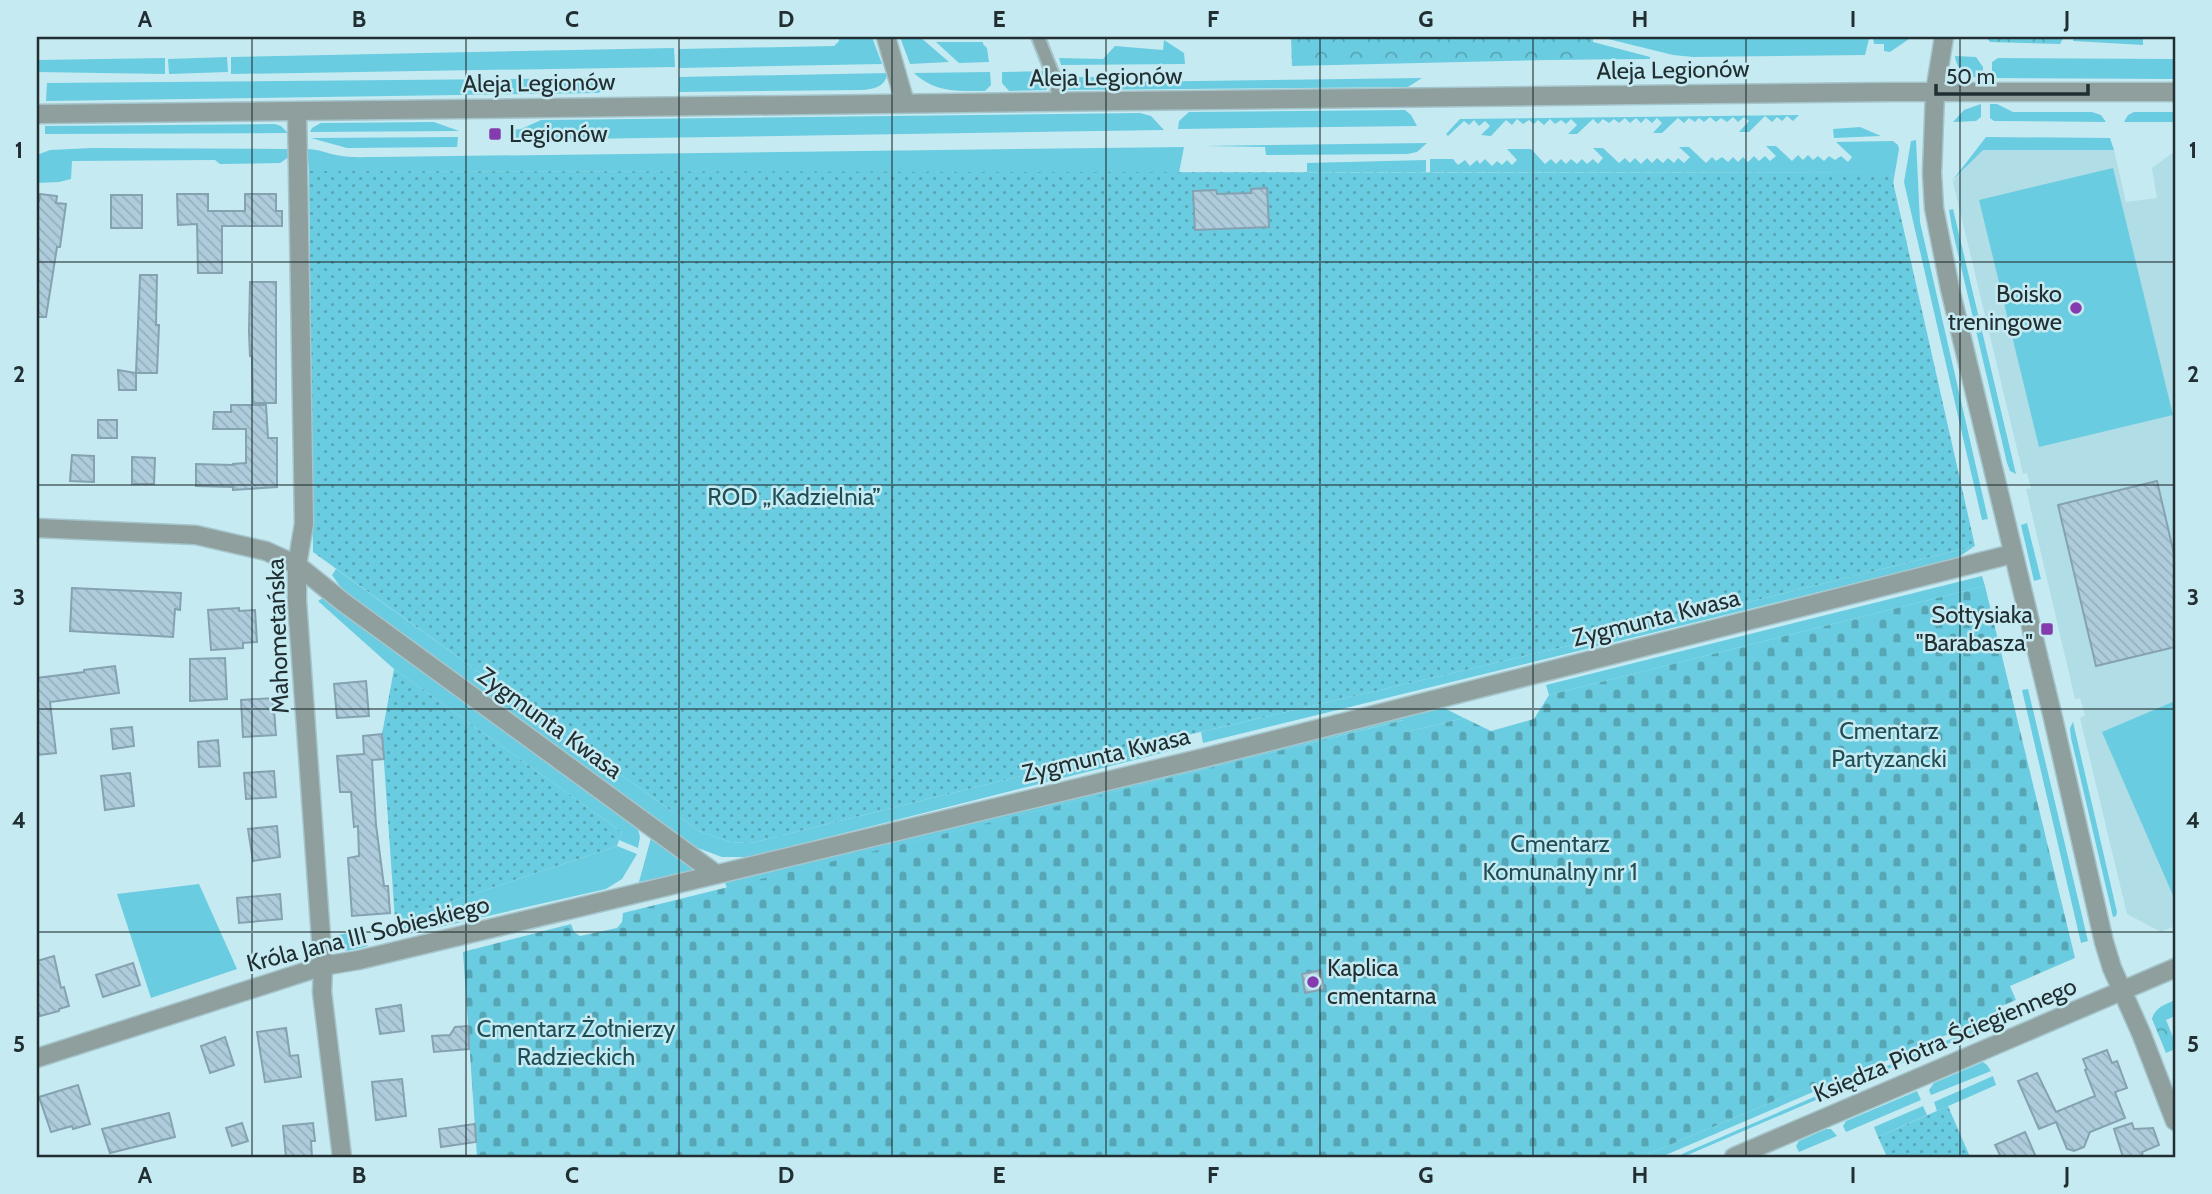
<svg xmlns="http://www.w3.org/2000/svg" width="2212" height="1194" viewBox="0 0 2212 1194" font-family="Cabin,sans-serif">
<style>
.built{fill:#b1dde6}
.grass{fill:#6acce0}
.forest{fill:url(#forest-crowns)}
.cemetery{fill:url(#cemetery-stones)}
.garden{fill:url(#garden-dots)}
.building{fill:url(#building-back-hatch);stroke:#85a2b1;stroke-width:2}
.lines{fill:none;stroke-linecap:round;stroke-linejoin:round}
.pedestrian-casing{stroke:#a5c5cc;stroke-width:16}
.minor-casing{stroke:#a5c5cc;stroke-width:21}
.tertiary-casing{stroke:#a5c5cc;stroke-width:21}
.pedestrian{stroke:#8f9f9e;stroke-width:12}
.minor{stroke:#8f9f9e;stroke-width:18}
.tertiary{stroke:#8f9f9e;stroke-width:18}
.grid{fill:none;stroke:#212f32;stroke-width:2;stroke-opacity:0.55}
.poi-dot{fill:#833bad;stroke:#c6eaf2;stroke-width:2.5}
.labels{text-anchor:middle;stroke-width:5;stroke-linejoin:round;paint-order:stroke}
.street-label{font-size:24px;fill:#212f32;stroke:#c6eaf2}
.poi-label{font-size:24px;fill:#212f32;stroke:#c6eaf2;text-anchor:start}
.park-label{font-size:24px;fill:#204e57;stroke:#c6eaf2}
.neatline{fill:none;stroke:#212f32;stroke-width:2.5}
.grid-label{font-size:23px;text-anchor:middle;font-weight:bold;fill:#212f32}
</style>
<defs>
<pattern id="forest-crowns" width="20" height="18" patternUnits="userSpaceOnUse" patternTransform="scale(1.75)"><rect width="20" height="18" fill="#6acce0"/><path d="M2 6a3 3 0 1 1 6 0M12 15a3 3 0 1 1 6 0" fill="none" stroke="#57a6b6"/></pattern>
<pattern id="cemetery-stones" width="16" height="16" patternUnits="userSpaceOnUse" patternTransform="scale(1.75)"><rect width="16" height="16" fill="#6acce0"/><path d="M2 7V4a2 2 0 0 1 4 0v3zM10 15v-3a2 2 0 0 1 4 0v3z" fill="#57a6b6"/></pattern>
<pattern id="garden-dots" width="8" height="8" patternUnits="userSpaceOnUse" patternTransform="scale(1.75)"><rect width="8" height="8" fill="#6acce0"/><path d="M2 2h.1M6 6h.1" fill="none" stroke="#57a6b6" stroke-width="1.8" stroke-linecap="round"/></pattern>
<pattern id="building-back-hatch" width="6" height="6" patternUnits="userSpaceOnUse" patternTransform="scale(1.75)"><rect width="6" height="6" fill="#aeccdc"/><path d="M-1 5l2 2M0 0l6 6M5-1l2 2" fill="none" stroke="#95b0bd"/></pattern>
</defs>
<rect width="100%" height="100%" fill="#c6eaf2"/>
<!-- built -->
<polygon class="built" points="1982,150 2114,150 2126,202 2157,198 2152,168 2175,151 2175,926 2161,932 2127,914 2080,718 2085,715 2080,698 2075,699 2026,489 2031,488 2027,473 2023,474 1953,182"/>
<!-- grass -->
<g class="grass">
<polygon points="839,37 872,37 882,64 679,68 679,49 834,46 839,41"/>
<polygon points="900,37 920,37 949,62 910,64"/>
<polygon points="1513,37 1574,37 1650,57 1650,59 1513,60"/>
<polygon points="1600,37 1869,37 1869,39 1865,55 1693,57 1673,55"/>
<polygon points="1873,37 1912,37 1890,52 1884,51 1884,44 1874,44"/>
<polygon points="2074,37 2143,37 2143,45 2073,41"/>
<polygon points="1164,40 1184,53 1185,64 1061,65 1059,58 1103,59 1115,46 1163,50"/>
<polygon points="936,42 983,42 983,44 987,48 989,62 959,63"/>
<polygon points="674,48 675,67 231,74 231,57"/>
<path d="M1955,56L1976,57L1983,67V78C1968,78 1957,72 1955,56Z"/>
<polygon points="227,57 228,72 169,74 168,59"/>
<polygon points="165,58 165,74 37,72 37,60"/>
<polygon points="1998,58 2175,59 2175,79 1992,78 1992,62"/>
<polygon points="1047,71 1051,85 1046,90 1009,91 1002,83 1002,72"/>
<path d="M990,72L991,85L985,91C958,91 935,93 914,73Z"/>
<path d="M888,73C884,87 877,88 863,90L679,92V77Z"/>
<polygon points="1060,77 1122,77 1123,82 1422,78 1408,87 1066,90"/>
<polygon points="614,78 614,86 598,93 46,101 47,83"/>
<polygon points="1981,104 1981,117 1976,121 1953,122 1964,110"/>
<polygon points="1990,104 1997,104 2013,112 2092,112 2101,115 2106,122 1994,121 1990,118"/>
<polygon points="1405,110 1411,115 1417,126 1178,129 1179,121 1189,112"/>
<polygon points="2134,112 2175,112 2175,122 2124,122 2128,115"/>
<polygon points="1140,113 1151,116 1164,130 511,140 511,130 521,129 541,120"/>
<polygon points="1799,115 1793,121 1787,116 1782,121 1777,117 1772,122 1765,116 1749,132 1739,132 1749,121 1744,117 1738,122 1733,117 1727,122 1721,118 1716,122 1710,117 1704,122 1699,118 1695,122 1689,118 1684,123 1678,118 1662,133 1653,133 1662,123 1657,118 1652,123 1646,118 1641,123 1636,118 1630,123 1625,118 1619,123 1614,119 1609,123 1603,119 1598,124 1593,119 1577,134 1568,134 1577,125 1571,119 1566,124 1561,120 1555,124 1550,119 1544,125 1538,120 1534,124 1529,120 1523,124 1517,119 1512,125 1506,120 1491,136 1481,135 1490,126 1485,121 1479,126 1474,120 1469,125 1464,121 1448,136 1446,134 1460,119"/>
<polygon points="434,122 459,131 310,132 312,128 321,123"/>
<polygon points="275,124 281,126 288,133 45,134 45,126"/>
<polygon points="1860,127 1881,136 1834,138 1833,129"/>
<polygon points="458,137 457,147 347,148 311,138"/>
<polygon points="1986,137 2110,138 2114,150 1983,150 1952,181"/>
<polygon points="1916,140 1920,222 1988,519 1982,520 1904,182 1911,141"/>
<polygon points="1893,141 1898,145 1899,149 1893,184 1891,173 1430,172 1430,159 1453,159 1458,165 1465,160 1470,166 1477,160 1480,164 1485,159 1492,166 1497,161 1502,165 1507,160 1512,165 1517,160 1507,149 1531,149 1545,164 1551,159 1556,164 1561,159 1566,164 1571,159 1577,164 1582,159 1587,164 1593,159 1598,164 1603,158 1593,148 1603,148 1619,163 1625,158 1630,163 1635,158 1641,164 1647,158 1652,163 1657,158 1663,163 1668,158 1674,163 1678,158 1684,163 1690,157 1679,147 1689,147 1706,163 1712,157 1716,161 1722,157 1728,162 1733,157 1738,162 1743,157 1748,162 1754,156 1759,161 1765,156 1770,161 1776,156 1766,146 1776,146 1792,161 1798,155 1803,160 1808,155 1813,160 1818,156 1824,161 1829,156 1835,160 1841,156 1848,162 1852,157 1836,142"/>
<polygon points="1427,143 1417,152 1407,154 1266,155 1265,147 1203,146"/>
<path d="M1184,147L1179,173L309,171L307,149C318,149 326,153 336,155C349,158 363,157 377,157Z"/>
<polygon points="92,148 290,149 289,157 280,163 220,164 215,160 72,161 71,179 59,182 37,183 37,155 50,150"/>
<polygon points="1426,160 1426,172 1307,172 1307,163"/>
<polygon points="2113,168 2173,415 2039,447 1979,200"/>
<polygon points="1953,209 2016,474 2010,471 2007,463 1952,228 1949,210"/>
<polygon points="2027,523 2041,579 2034,581 2021,525"/>
<polygon points="1975,546 1957,558 1203,743 1201,732 1632,631"/>
<polygon points="336,569 699,831 730,842 751,843 1179,737 1182,748 749,857 722,857 687,844 349,599 332,575"/>
<polygon points="1982,576 1985,586 1549,695 1546,685"/>
<polygon points="323,598 365,625 637,825 640,837 638,848 619,840 622,832 394,669 318,601"/>
<polygon points="2028,689 2088,941 2081,943 2022,690"/>
<polygon points="2175,701 2175,900 2102,732"/>
<polygon points="1435,708 1444,708 1464,718 1406,732 1403,720 727,888 725,883"/>
<polygon points="2073,722 2117,912 2116,916 2113,917 2071,738 2070,728"/>
<polygon points="651,838 655,838 692,863 693,871 639,882"/>
<polygon points="617,846 637,854 622,879 606,889 400,936 395,920"/>
<polygon points="199,884 237,969 151,998 117,894"/>
<path d="M364,929L368,946C353,949 333,959 331,937Z"/>
<polygon points="2001,1006 2003,1011 1661,1157 1641,1157"/>
<polygon points="1998,1019 2000,1022 1864,1079 1863,1076"/>
<polygon points="1983,1062 1987,1065 1991,1071 1931,1095 1929,1090 1934,1083"/>
<polygon points="1993,1076 1996,1085 1937,1111 1934,1102"/>
<polygon points="1858,1078 1860,1081 1683,1157 1682,1154"/>
<polygon points="1917,1091 1921,1100 1846,1132 1843,1126 1846,1121"/>
<polygon points="1923,1106 1927,1115 1878,1137 1874,1127"/>
<polygon points="1826,1129 1831,1129 1837,1136 1799,1152 1796,1146 1799,1141"/>
</g>
<!-- forest -->
<g class="forest">
<polygon points="1291,37 1593,37 1592,59 1292,66"/>
<polygon points="1986,37 2064,37 2060,44 1990,42"/>
<path d="M2175,1000V1016L2166,1020L2175,1042V1049L2166,1053L2152,1019C2154,1008 2166,1004 2175,1000Z"/>
</g>
<!-- cemetery -->
<polygon class="cemetery" points="1985,586 2075,958 2010,986 2016,1000 1641,1157 477,1157 463,952 571,924 574,932 580,936 617,928 622,922 623,913 1404,720 1406,732 1464,718 1491,731 1534,719 1549,695"/>
<!-- garden -->
<g class="garden">
<polygon points="309,171 1891,173 1975,546 1632,631 1179,737 751,843 730,842 699,831 313,552"/>
<polygon points="394,669 622,832 617,846 395,920 382,734"/>
<polygon points="1948,1106 1970,1157 1887,1157 1878,1137"/>
</g>
<!-- building -->
<g class="building">
<polygon points="1267,188 1269,227 1195,230 1193,191 1216,190 1217,194 1251,193 1251,189"/>
<polygon points="40,194 57,196 56,203 66,204 60,247 57,247 46,317 37,317 37,200 39,201"/>
<polygon points="177,194 208,194 208,211 245,211 245,194 276,194 276,211 282,211 282,226 222,226 222,273 198,273 197,224 178,225"/>
<rect x="111" y="195" width="31" height="33"/>
<polygon points="140,275 157,275 156,325 159,325 157,373 136,373"/>
<polygon points="250,282 276,282 276,403 253,403 252,356 250,356 249,332"/>
<polygon points="118,370 136,373 136,390 119,390"/>
<polygon points="231,405 266,405 268,438 277,438 277,487 233,490 233,487 196,486 196,464 233,465 233,464 246,463 246,429 213,429 214,412 231,412"/>
<rect x="98" y="420" width="19" height="18"/>
<polygon points="72,455 94,456 94,482 70,481"/>
<polygon points="132,457 155,458 154,484 132,484"/>
<polygon points="2157,481 2175,558 2175,647 2096,666 2058,505"/>
<polygon points="72,588 181,593 180,610 175,609 173,637 70,631"/>
<polygon points="239,608 239,611 255,610 257,642 243,643 243,648 211,650 208,610"/>
<polygon points="225,658 227,699 190,701 190,659"/>
<polygon points="115,666 119,693 50,702 56,753 37,755 37,678 84,672 84,670"/>
<polygon points="366,681 369,716 337,718 334,684"/>
<polygon points="273,698 276,735 243,737 241,700"/>
<polygon points="132,727 134,746 113,749 111,729"/>
<polygon points="382,734 384,759 372,760 376,825 384,886 388,886 390,913 352,916 348,858 359,856 358,826 354,827 351,792 340,792 337,756 364,754 363,736"/>
<polygon points="218,740 220,766 199,767 198,742"/>
<polygon points="274,771 276,797 246,799 244,773"/>
<polygon points="130,773 134,806 105,810 101,776"/>
<polygon points="277,826 280,857 253,861 248,829"/>
<polygon points="280,894 282,919 239,923 237,898"/>
<polygon points="54,956 61,988 64,987 69,1006 59,1009 59,1011 40,1016 39,1013 37,1014 37,961"/>
<polygon points="133,963 140,985 103,997 96,975"/>
<polygon points="1321,970 1324,989 1305,993 1302,974"/>
<polygon points="401,1005 404,1031 380,1034 376,1009"/>
<polygon points="468,1026 469,1049 434,1052 432,1036 450,1035 455,1027"/>
<polygon points="286,1028 290,1056 298,1055 301,1077 265,1082 257,1032"/>
<polygon points="225,1037 234,1065 210,1073 201,1046"/>
<polygon points="2107,1050 2112,1063 2117,1061 2127,1088 2115,1092 2125,1118 2090,1132 2084,1147 2074,1151 2067,1149 2056,1122 2039,1129 2018,1081 2037,1073 2056,1112 2095,1096 2085,1070 2087,1069 2083,1059"/>
<polygon points="402,1079 406,1116 376,1120 372,1082"/>
<polygon points="78,1085 90,1124 73,1129 72,1126 51,1132 39,1097"/>
<polygon points="169,1113 175,1137 110,1153 102,1129"/>
<polygon points="242,1123 248,1141 232,1146 226,1128"/>
<polygon points="313,1123 315,1141 311,1141 312,1157 286,1157 283,1126"/>
<polygon points="2132,1123 2134,1129 2153,1128 2159,1145 2142,1152 2143,1157 2123,1157 2114,1129"/>
<polygon points="475,1124 476,1142 441,1147 439,1129"/>
<polygon points="2025,1132 2036,1157 2001,1157 1995,1145"/>
</g>
<g class="lines">
<defs>
<polyline id="pedestrian" points="1038,37 1057,85 1058,102"/>
<g id="minor">
<polyline points="886,37 905,103"/>
<polyline points="1944,37 1935,92 1932,173 1934,208 1950,289 2053,718 2104,942 2112,968 2141,1033 2175,1121"/>
<polyline points="297,111 304,524 297,565 297,601 323,966 322,992 342,1157"/>
<polyline points="37,528 196,535 266,551 297,565 343,602 716,874"/>
<polyline points="37,1058 323,966 359,960 1203,758 2012,554"/>
</g>
<g id="tertiary">
<polyline points="37,114 1889,92 2175,92"/>
<polyline points="1734,1157 2175,968"/>
</g>
</defs>
<!-- pedestrian casing -->
<use href="#pedestrian" class="pedestrian-casing"/>
<!-- minor casing -->
<use href="#minor" class="minor-casing"/>
<!-- tertiary casing -->
<use href="#tertiary" class="tertiary-casing"/>
<!-- pedestrian -->
<use href="#pedestrian" class="pedestrian"/>
<!-- minor -->
<use href="#minor" class="minor"/>
<!-- tertiary -->
<use href="#tertiary" class="tertiary"/>
</g>
<!-- grid -->
<path class="grid" d="M252,37V1157M466,37V1157M679,37V1157M892,37V1157M1106,37V1157M1320,37V1157M1533,37V1157M1746,37V1157M1960,37V1157M37,262H2175M37,485H2175M37,709H2175M37,932H2175"/>
<!-- markers -->
<g class="poi-dot">
<rect x="488" y="127" width="14" height="14" rx="3.5"/>
<circle cx="2076" cy="308" r="7"/>
<rect x="2040" y="622" width="14" height="14" rx="3.5"/>
<circle cx="1313" cy="982" r="7"/>
</g>
<g class="labels">
<!-- street labels -->
<g class="street-label">
<text transform="translate(1673 70) rotate(-1)" y="8">Aleja Legionów</text>
<text transform="translate(1106 77) rotate(-1)" y="8">Aleja Legionów</text>
<text transform="translate(539 83) rotate(-1)" y="8">Aleja Legionów</text>
<text transform="translate(1656 618) rotate(-14)" y="8">Zygmunta Kwasa</text>
<text transform="translate(278 636) rotate(-92)" y="8">Mahometańska</text>
<text transform="translate(550 723) rotate(36)" y="8">Zygmunta Kwasa</text>
<text transform="translate(1106 755) rotate(-13)" y="8">Zygmunta Kwasa</text>
<text transform="translate(368 934) rotate(-14)" y="8">Króla Jana III Sobieskiego</text>
<text transform="translate(1945 1040) rotate(-23)" y="8">Księdza Piotra Ściegiennego</text>
</g>
<!-- poi labels -->
<g class="poi-label">
<text x="509" y="142">Legionów</text>
<text x="2062" y="302" text-anchor="end">Boisko<tspan x="2062" dy="28">treningowe</tspan></text>
<text x="2033" y="623" text-anchor="end">Sołtysiaka<tspan x="2033" dy="28">"Barabasza"</tspan></text>
<text x="1327" y="976">Kaplica<tspan x="1327" dy="28">cmentarna</tspan></text>
</g>
<!-- park labels -->
<g class="park-label">
<text x="794" y="505">ROD „Kadzielnia”</text>
<text x="1889" y="739">Cmentarz<tspan x="1889" dy="28">Partyzancki</tspan></text>
<text x="1560" y="852">Cmentarz<tspan x="1560" dy="28">Komunalny nr 1</tspan></text>
<text x="576" y="1037">Cmentarz Żołnierzy<tspan x="576" dy="28">Radzieckich</tspan></text>
</g>
</g>
<!-- border -->
<rect width="2212" height="1194" fill="none" stroke="#c6eaf2" stroke-width="77"/>
<!-- scale -->
<path d="M1936 84v10h152v-10" fill="none" stroke="#212f32" stroke-width="3.5"/>
<text x="1946" y="84" font-size="21" fill="#212f32" stroke="#c6eaf2" stroke-width="5" paint-order="stroke">50 m</text>
<rect x="38" y="38" width="2136" height="1118" class="neatline"/>
<g class="grid-label">
<text x="145" y="27">A</text>
<text x="359" y="27">B</text>
<text x="572" y="27">C</text>
<text x="786" y="27">D</text>
<text x="999" y="27">E</text>
<text x="1213" y="27">F</text>
<text x="1426" y="27">G</text>
<text x="1640" y="27">H</text>
<text x="1853" y="27">I</text>
<text x="2067" y="27">J</text>
<text x="19" y="158">1</text>
<text x="2193" y="158">1</text>
<text x="19" y="382">2</text>
<text x="2193" y="382">2</text>
<text x="19" y="605">3</text>
<text x="2193" y="605">3</text>
<text x="19" y="828">4</text>
<text x="2193" y="828">4</text>
<text x="19" y="1052">5</text>
<text x="2193" y="1052">5</text>
<text x="145" y="1183">A</text>
<text x="359" y="1183">B</text>
<text x="572" y="1183">C</text>
<text x="786" y="1183">D</text>
<text x="999" y="1183">E</text>
<text x="1213" y="1183">F</text>
<text x="1426" y="1183">G</text>
<text x="1640" y="1183">H</text>
<text x="1853" y="1183">I</text>
<text x="2067" y="1183">J</text>
</g>
</svg>
